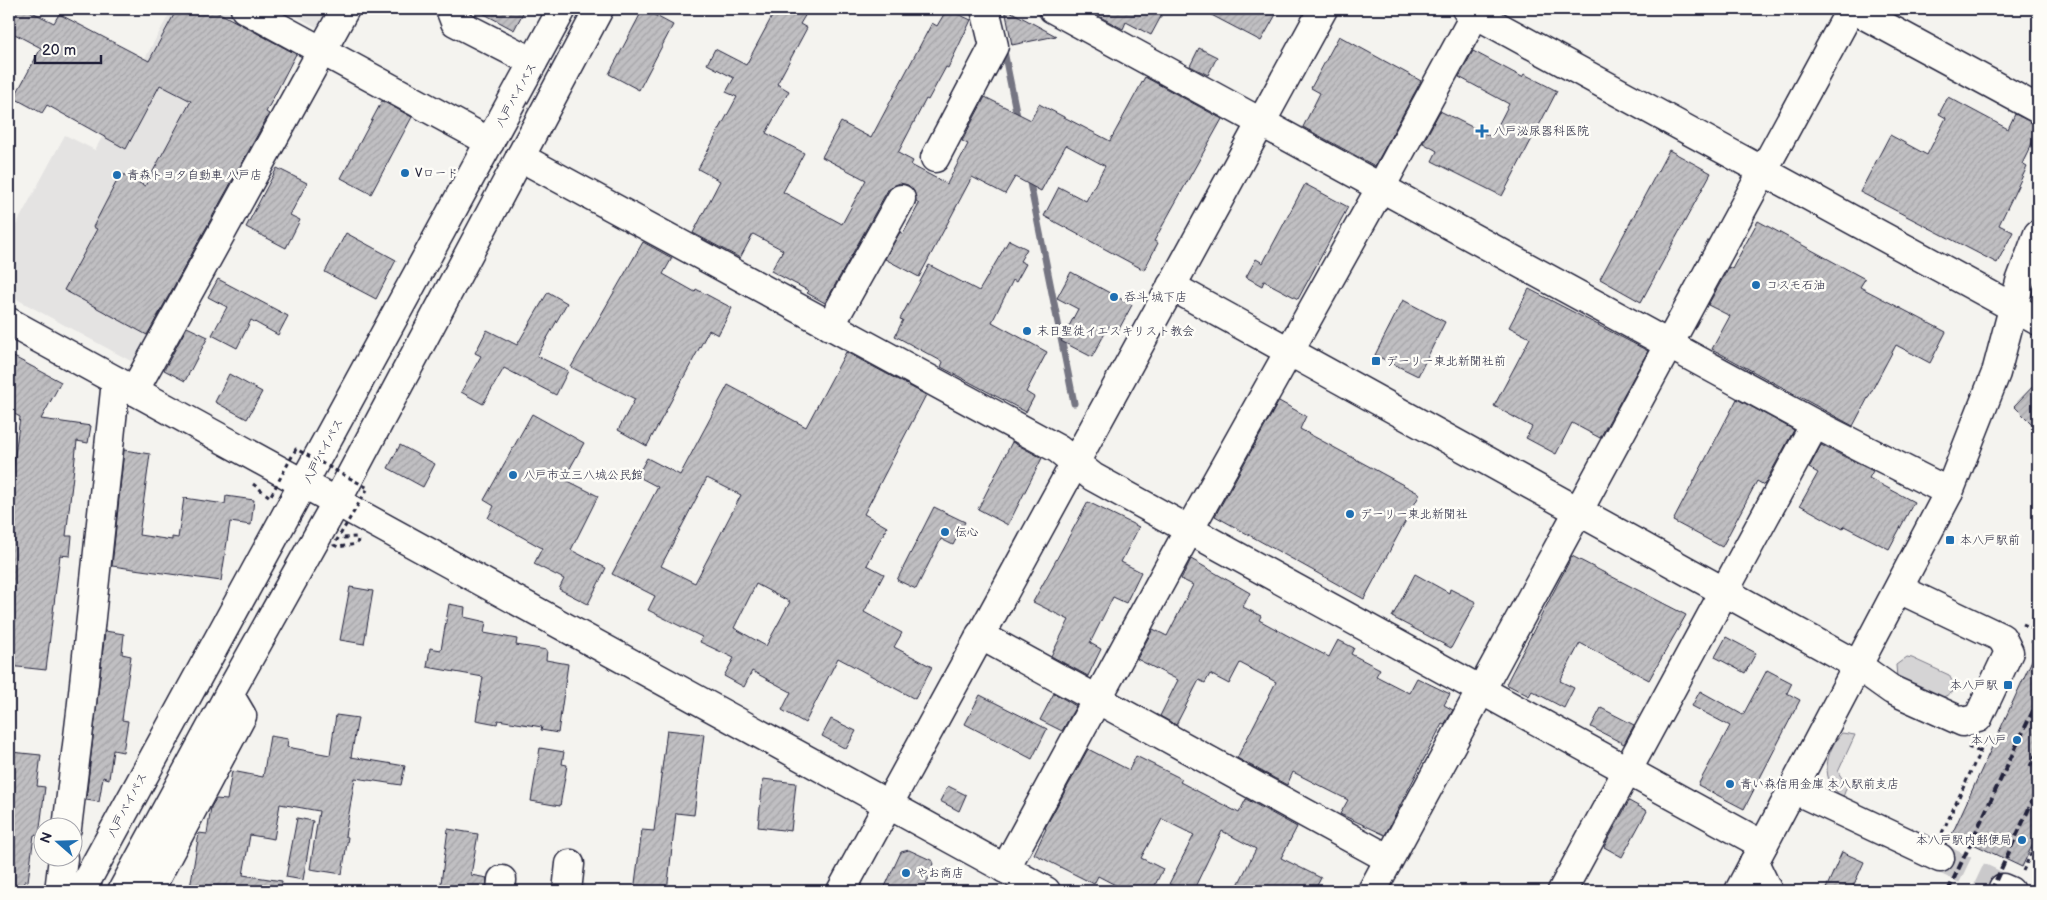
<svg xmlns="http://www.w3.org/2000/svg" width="2047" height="900" viewBox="0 0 2047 900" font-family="'Balsamiq Sans','Klee One',sans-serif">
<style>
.built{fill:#e4e3e2}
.grass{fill:#d5d4d5;stroke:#7c7b88}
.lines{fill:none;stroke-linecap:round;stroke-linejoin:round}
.stream{stroke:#757582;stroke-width:7}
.building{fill:url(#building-hatch);stroke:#22223b;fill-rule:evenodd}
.minor-tunnel{stroke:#cac9cb;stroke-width:28;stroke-dasharray:28 14;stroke-linecap:butt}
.minor-casing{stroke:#22223b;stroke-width:31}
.highway-casing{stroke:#22223b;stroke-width:31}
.path{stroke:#22223b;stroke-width:3;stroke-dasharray:4 4;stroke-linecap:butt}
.minor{stroke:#fdfcf7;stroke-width:28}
.highway{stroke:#fdfcf7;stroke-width:28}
.rail{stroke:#22223b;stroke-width:4;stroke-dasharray:8 4;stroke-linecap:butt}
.path-bridge{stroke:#22223b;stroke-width:3;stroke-dasharray:4 4;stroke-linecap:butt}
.poi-dot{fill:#1f6fb2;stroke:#fdfcf7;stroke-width:2}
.labels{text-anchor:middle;stroke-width:5;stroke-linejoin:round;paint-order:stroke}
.street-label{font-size:12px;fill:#22223b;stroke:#fdfcf7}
.poi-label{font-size:12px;fill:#22223b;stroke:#fdfcf7;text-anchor:start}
</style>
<defs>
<pattern id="building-hatch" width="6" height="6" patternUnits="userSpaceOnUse" patternTransform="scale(1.25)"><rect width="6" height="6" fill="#c0bfc2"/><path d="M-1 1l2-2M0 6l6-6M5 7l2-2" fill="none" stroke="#a5a4a8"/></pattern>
</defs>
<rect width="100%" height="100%" fill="#f4f3ef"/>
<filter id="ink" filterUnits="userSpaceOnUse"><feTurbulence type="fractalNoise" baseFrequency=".02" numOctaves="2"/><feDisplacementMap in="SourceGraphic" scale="10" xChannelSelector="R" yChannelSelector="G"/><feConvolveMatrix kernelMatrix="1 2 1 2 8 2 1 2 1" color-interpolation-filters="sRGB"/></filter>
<g filter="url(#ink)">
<!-- built -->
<g class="built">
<polygon points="172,9 223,9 268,34 179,198 220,220 140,366 9,295 9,238 65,135 95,150"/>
<polygon points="283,9 334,9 322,30"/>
</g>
<!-- grass -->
<g class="grass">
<polygon points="1907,657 1912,658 1949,675 1954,685 1953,692 1940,699 1897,678 1896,665"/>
<path d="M1842,733L1855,735L1838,772L1847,786L1843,797C1819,782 1825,751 1842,733Z"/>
</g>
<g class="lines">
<!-- stream -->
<g class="stream">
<polyline points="1003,46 1018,121"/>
<polyline points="1029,178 1074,403"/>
</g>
</g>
<!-- building -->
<g class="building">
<polygon points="9,9 26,9 54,23 59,14 149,61 177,9 212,9 296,54 266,112 269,114 147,335 64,290 97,229 93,227 121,173 145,186 191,101 160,85 126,149 47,105 42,113 14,98 41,48 9,31"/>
<polygon points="475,9 525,9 514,30"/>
<polygon points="643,9 673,25 639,90 609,74"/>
<polygon points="776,9 809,9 800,24 807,28 777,84 789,91 766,133 804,153 783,192 842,224 866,180 822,157 841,122 871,138 932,23 937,26 947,9 971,20 948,68 946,67 928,100 926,99 898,153 913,161 911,165 947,184 968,144 962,141 985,97 1031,120 1039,104 1110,141 1145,77 1222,119 1154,241 1158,243 1144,270 1044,216 1059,187 1086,201 1105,166 1066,145 1041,191 1015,177 1005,194 972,177 919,277 885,259 900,232 903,234 919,204 916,202 914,191 908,185 900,183 889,188 825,303 807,293 809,291 771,271 783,250 753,234 740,258 693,233 720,181 698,169 737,97 726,92 734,78 707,64 715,49 746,65"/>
<polygon points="1005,9 1006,9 1056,36 1012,45"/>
<polygon points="1085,9 1165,9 1151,35 1126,22 1123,29"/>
<polygon points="1200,9 1279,9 1261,41"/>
<polygon points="1339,36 1421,81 1375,166 1303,127 1320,93 1311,88"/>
<polygon points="1199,48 1217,57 1208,75 1190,66"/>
<polygon points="1473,51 1522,77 1524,74 1557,91 1502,196 1432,161 1437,151 1423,143 1440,111 1492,137 1509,104 1459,77"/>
<polygon points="1948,97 2008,129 2015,114 2038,125 2038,131 2022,164 2027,167 1999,225 2013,232 1997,263 1860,192 1890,135 1927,155 1946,118 1939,114"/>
<polygon points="382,101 412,117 371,194 341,178"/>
<polygon points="1669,150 1711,173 1641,302 1600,279"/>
<polygon points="277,168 307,183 290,215 300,220 286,248 246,227"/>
<polygon points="1305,184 1348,207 1298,299 1264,281 1262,286 1246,277 1256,259 1263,263"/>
<polygon points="1758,221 1865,279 1860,287 1946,332 1930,363 1896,345 1853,426 1712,349 1730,316 1708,305 1729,267 1732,269"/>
<polygon points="346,233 396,260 376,299 325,272"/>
<polygon points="1009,240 1027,249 1020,261 1026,264 1016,282 1013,280 992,322 1047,352 1026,392 1034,397 1026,412 941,367 943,362 895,336 903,320 900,319 929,265 979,291"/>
<polygon points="643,242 672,258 663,274 695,292 696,289 732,308 718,335 709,330 647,446 618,430 635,399 571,367"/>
<polygon points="1071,272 1132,305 1118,331 1109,326 1092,357 1061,341 1078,309 1057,298"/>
<polygon points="218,279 288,316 278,335 251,320 237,348 212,335 227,307 208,297"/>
<polygon points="1529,289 1648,351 1600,438 1572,423 1556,454 1526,438 1532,427 1494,406 1530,338 1509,327"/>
<polygon points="548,292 567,303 537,356 568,371 556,395 504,368 483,404 461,392 481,356 475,353 487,330 517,345"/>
<polygon points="1403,300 1445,322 1418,376 1375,355"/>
<polygon points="187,327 208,337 185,381 164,370"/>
<path d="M846,352L926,395L864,514L887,527L867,565L884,574L864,612L902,633L894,647L932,667L915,699L838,658L805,723L782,710L791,692L752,671L744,687L724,676L734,658L700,642L702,637L648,610L655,596L612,574L658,487L637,476L647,458L680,475L728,385L806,427ZM707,478L741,495L695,583L661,566ZM756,584L790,602L766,646L734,628Z"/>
<polygon points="14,357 61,382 41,419 91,426 88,443 77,441 66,536 72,536 70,556 60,555 46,670 9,666 9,638 14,600 9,599 9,501 20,417 9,411 9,367"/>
<polygon points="229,374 262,392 247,419 215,402"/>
<polygon points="2038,381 2038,430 2014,406"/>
<polygon points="1737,399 1794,430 1764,485 1757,481 1722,547 1673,521"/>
<polygon points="1279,401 1306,416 1300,429 1420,494 1364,599 1215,516"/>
<polygon points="532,414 584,443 564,479 598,496 571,550 606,568 588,604 559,589 564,579 534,564 542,548 488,518 494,506 484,500"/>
<polygon points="1012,442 1042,458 1008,525 978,509"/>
<polygon points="400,445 435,464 423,487 388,468"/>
<polygon points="1821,445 1873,471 1869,478 1914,502 1889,549 1844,526 1843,529 1800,505 1818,473 1809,468"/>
<polygon points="124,450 150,454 139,535 172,540 172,537 178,538 184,498 225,504 226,496 254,500 251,525 230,522 221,581 112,566"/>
<polygon points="1088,502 1139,527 1121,562 1141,572 1126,603 1113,597 1090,643 1101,649 1088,676 1051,656 1069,620 1033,602"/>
<polygon points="934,507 965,522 953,545 941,539 916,589 897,580"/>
<polygon points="1572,556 1686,615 1649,680 1580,643 1560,681 1574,688 1564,708 1532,691 1529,696 1506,684"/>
<polygon points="1191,559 1250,593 1243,607 1261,616 1259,620 1294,639 1329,657 1338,640 1354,648 1351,654 1380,669 1376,676 1409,693 1417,678 1450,694 1444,705 1453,710 1444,725 1442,724 1385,835 1340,814 1348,800 1293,772 1287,785 1237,758 1276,682 1240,663 1229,684 1210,674 1205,683 1199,680 1176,725 1160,716 1178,680 1137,659 1153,629 1167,636 1193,585 1181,579"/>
<polygon points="1415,574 1449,593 1450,589 1476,602 1451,648 1392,617"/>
<polygon points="350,587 373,591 364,644 340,640"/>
<polygon points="449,604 465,607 464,617 486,622 484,633 517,639 516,645 547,650 546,660 568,664 558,733 541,730 542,727 498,720 497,724 476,720 483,677 427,667 430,648 441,650"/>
<polygon points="105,631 124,634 122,654 131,656 122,720 128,721 123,752 113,750 109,779 103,777 99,802 86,800"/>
<polygon points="1726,637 1756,653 1745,673 1715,657"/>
<polygon points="2038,647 2038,833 2022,867 1952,834"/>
<polygon points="1767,670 1792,683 1787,693 1800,700 1744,809 1698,785 1730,726 1692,706 1700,691 1743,715"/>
<polygon points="1054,693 1076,706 1062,731 1040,720"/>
<polygon points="980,695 1047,729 1032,759 965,724"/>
<polygon points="1601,708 1634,725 1624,744 1591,727"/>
<polygon points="336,715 358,718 351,757 405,766 401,785 355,778 345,836 348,837 342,874 310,869 319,811 280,804 274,839 250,835 243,875 282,881 281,891 211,891 190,888 199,833 207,834 211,807 216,799 227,800 232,771 263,777 270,736 288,739 287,747 330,755"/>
<polygon points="831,719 856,731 846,749 822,736"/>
<polygon points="667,730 704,734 694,815 676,813 667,891 634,891 642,830 654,831"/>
<polygon points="540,748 564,752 562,764 567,765 560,806 531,801"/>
<polygon points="1088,749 1129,770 1136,756 1182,779 1180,782 1239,813 1246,799 1297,827 1281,858 1321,878 1314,891 1235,891 1256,849 1222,831 1193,891 1184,891 1169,884 1194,835 1162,819 1141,858 1163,869 1152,891 1127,891 1098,876 1094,884 1034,854 1046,829 1045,828"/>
<polygon points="11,752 41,755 37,786 45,787 39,836 34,835 28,881 25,881 24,891 9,891 9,801 12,773 9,773"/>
<polygon points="763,779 796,783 791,831 758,827"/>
<polygon points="948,786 966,795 959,811 940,801"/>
<polygon points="1629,801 1647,811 1622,857 1604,847"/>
<polygon points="297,818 313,821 303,880 286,877"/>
<polygon points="448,829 478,834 471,875 487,878 486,891 440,891"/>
<polygon points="909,850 933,861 932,871 923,891 883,891 901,852"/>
<polygon points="1842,852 1864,862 1851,891 1825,891"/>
</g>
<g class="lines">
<!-- minor-tunnel -->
<polyline class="minor-tunnel" points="1940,858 2003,888"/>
<defs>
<g id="minor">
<polyline points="245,9 490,142"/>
<polyline points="450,9 455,22 533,62"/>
<polyline points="1053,9 1815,424 1949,492"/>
<polyline points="1466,9 2038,321"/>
<polyline points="1853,9 2038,109"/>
<polyline points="520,157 1058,449 1093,477 1763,845"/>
<polyline points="935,158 994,46 985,9"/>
<polyline points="1171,286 1857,665 1892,690 1963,722 1978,718 2009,652 2002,638 1899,589"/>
<polyline points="9,322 1046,891"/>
<polyline points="830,326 901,199"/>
<polyline points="134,391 345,9"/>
<polyline points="980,635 1389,859"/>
<polyline points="1793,789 1940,858"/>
<polyline points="67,828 81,712 116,381"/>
<polyline points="1754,862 1768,891"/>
<polyline points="1005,869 1189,530 1380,189 1478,9"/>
<polyline points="2003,888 2010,891"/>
<polyline points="59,891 63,858"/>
<polyline points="149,891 242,716 229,694"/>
<polyline points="501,891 502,880"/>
<polyline points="567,891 570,864"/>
<polyline points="841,891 1323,9"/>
<polyline points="1372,891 1851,9"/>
<polyline points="1562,891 1815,424"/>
<polyline points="1739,891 1949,492 1996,373 2020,282 2038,234"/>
</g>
<g id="highway">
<polyline points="81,891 562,9"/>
<polyline points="122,891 229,694 336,503 599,9"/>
</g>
</defs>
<!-- minor casing -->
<use href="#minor" class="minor-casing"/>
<!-- highway casing -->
<use href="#highway" class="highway-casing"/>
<!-- path -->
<g class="path">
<polyline points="2023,624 2038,631"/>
<polyline points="2032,643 2038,630"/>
<polyline points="1968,747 1980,752"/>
<polyline points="2030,766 2038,748"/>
<polyline points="1942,833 1985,741"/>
<polyline points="2023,871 2038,838"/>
</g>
<!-- minor -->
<use href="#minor" class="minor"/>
<!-- highway -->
<use href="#highway" class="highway"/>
<!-- rail -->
<g class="rail">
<polyline points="1948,891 2038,700"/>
<polyline points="1991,891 2038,789"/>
</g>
<!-- path-bridge -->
<polyline class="path-bridge" points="253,484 270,497 296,449 368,488 334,545 338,547 357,544 358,540 356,537 344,538 344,535"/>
</g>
</g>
<!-- markers -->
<g class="poi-dot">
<path d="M1479.5 123.5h5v5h5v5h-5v5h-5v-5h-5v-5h5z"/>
<circle cx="405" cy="173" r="5"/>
<circle cx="117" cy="175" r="5"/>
<circle cx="1756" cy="285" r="5"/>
<circle cx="1114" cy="297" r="5"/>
<circle cx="1027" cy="331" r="5"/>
<rect x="1371" y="356" width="10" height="10" rx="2.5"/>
<circle cx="513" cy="475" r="5"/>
<circle cx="1350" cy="514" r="5"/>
<circle cx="945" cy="532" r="5"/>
<rect x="1945" y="535" width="10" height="10" rx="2.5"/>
<rect x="2003" y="680" width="10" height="10" rx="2.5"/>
<circle cx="2017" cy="740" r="5"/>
<circle cx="1730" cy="784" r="5"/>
<circle cx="2022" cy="840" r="5"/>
<circle cx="906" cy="873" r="5"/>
</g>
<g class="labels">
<!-- street labels -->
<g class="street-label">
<text transform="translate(516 95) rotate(-61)" y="4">八戸バイパス</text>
<text transform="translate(323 451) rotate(-62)" y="4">八戸バイパス</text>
<text transform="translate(127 805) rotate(-62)" y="4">八戸バイパス</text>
</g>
<!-- poi labels -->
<g class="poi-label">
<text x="1493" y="135">八戸泌尿器科医院</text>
<text x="415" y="177">Vロード</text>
<text x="127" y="179">青森トヨタ自動車 八戸店</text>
<text x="1766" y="289">コスモ石油</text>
<text x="1124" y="301">呑斗 城下店</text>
<text x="1037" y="335">末日聖徒イエスキリスト教会</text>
<text x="1386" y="365">デーリー東北新聞社前</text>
<text x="523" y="479">八戸市立三八城公民館</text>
<text x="1360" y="518">デーリー東北新聞社</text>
<text x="955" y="536">伝心</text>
<text x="1960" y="544">本八戸駅前</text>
<text x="1998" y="689" text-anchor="end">本八戸駅</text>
<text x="2007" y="744" text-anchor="end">本八戸</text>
<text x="1740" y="788">青い森信用金庫 本八駅前支店</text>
<text x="2012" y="844" text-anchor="end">本八戸駅内郵便局</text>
<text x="916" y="877">やお商店</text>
</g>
</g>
<!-- margin -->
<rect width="2047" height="900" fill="none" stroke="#fdfcf7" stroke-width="30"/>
<rect x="15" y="15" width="2017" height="870" fill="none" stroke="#22223b" stroke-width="2" filter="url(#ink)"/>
<!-- north arrow -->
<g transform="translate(58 842) rotate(290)"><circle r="24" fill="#fdfcf7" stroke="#a5a5ac"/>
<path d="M0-4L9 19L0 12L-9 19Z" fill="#1f6fb2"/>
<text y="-8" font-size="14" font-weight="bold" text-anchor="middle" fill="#22223b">N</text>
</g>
<!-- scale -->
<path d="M35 55v8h66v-8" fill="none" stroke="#22223b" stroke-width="2.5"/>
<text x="42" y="55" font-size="15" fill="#22223b" stroke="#fdfcf7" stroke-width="4" paint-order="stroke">20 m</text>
</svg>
